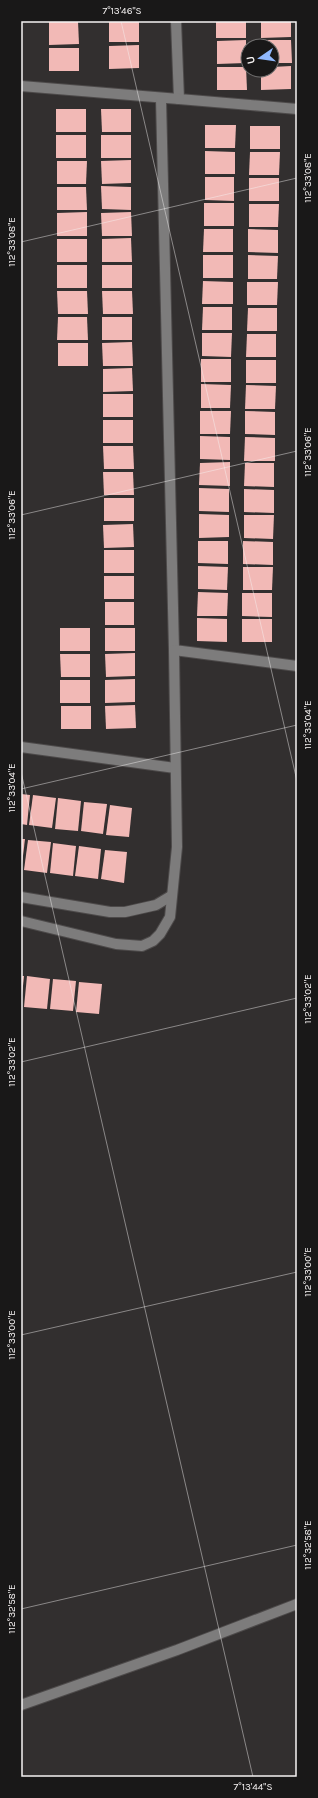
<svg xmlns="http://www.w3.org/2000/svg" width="318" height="1798" viewBox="0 0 318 1798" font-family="Karla,sans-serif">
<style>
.building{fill:#f2b9b6}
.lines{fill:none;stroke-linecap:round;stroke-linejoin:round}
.minor-casing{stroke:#4d4a4a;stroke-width:12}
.minor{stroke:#7d7c7c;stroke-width:10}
.ticks{fill:none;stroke:#f6f3f3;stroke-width:1;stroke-opacity:0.45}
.neatline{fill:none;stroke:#f6f3f3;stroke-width:1.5}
.ticks-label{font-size:10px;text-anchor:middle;fill:#f6f3f3}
</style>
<rect width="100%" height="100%" fill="#322f2f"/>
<!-- building -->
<g class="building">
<polygon points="49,21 78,21 79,44 49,45"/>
<rect x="109" y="21" width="30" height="21"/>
<rect x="216" y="21" width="30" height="17"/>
<polygon points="261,21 291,21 291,37 261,38"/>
<polygon points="246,40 246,63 217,64 217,41"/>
<polygon points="261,40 291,40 292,63 272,63 272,46 261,46"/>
<polygon points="139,45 139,68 109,69 109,46"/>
<rect x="49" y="48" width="30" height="23"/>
<polygon points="291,66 291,89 261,90 261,70 272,70 272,67"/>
<polygon points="217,67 246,67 247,90 217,90"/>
<rect x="56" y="109" width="30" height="23"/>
<polygon points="101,109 131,109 131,132 102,132"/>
<polygon points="205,125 236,125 235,148 205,148"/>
<rect x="250" y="126" width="30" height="23"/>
<rect x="56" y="135" width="30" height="23"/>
<rect x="101" y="135" width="30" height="23"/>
<polygon points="205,151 235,152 235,174 205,174"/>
<polygon points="250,152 280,152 279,175 249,175"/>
<polygon points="131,160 131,183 102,184 101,161"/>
<polygon points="57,161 87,161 86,184 57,184"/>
<polygon points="205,177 234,177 234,201 205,200"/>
<rect x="249" y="178" width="30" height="23"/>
<polygon points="101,186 131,187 131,210 102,209"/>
<polygon points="57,187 86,187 87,210 57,210"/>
<rect x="204" y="203" width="30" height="23"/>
<polygon points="249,204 279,204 278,227 249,227"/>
<polygon points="87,212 87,236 57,236 57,213"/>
<polygon points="131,212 132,236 102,236 101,213"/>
<polygon points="204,229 233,229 233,252 203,252"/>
<polygon points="248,229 278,230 278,253 248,252"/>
<polygon points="131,238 132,262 102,262 102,239"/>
<rect x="57" y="239" width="30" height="23"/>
<rect x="203" y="255" width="30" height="23"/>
<polygon points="248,255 278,256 277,279 248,279"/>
<rect x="57" y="265" width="30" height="23"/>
<rect x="102" y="265" width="30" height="23"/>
<polygon points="203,281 233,282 233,304 202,304"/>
<polygon points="247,282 278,282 277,305 247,305"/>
<polygon points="57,291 87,291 88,314 58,314"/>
<polygon points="102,291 132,291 133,314 103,314"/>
<polygon points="203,307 232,307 232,330 202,330"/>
<polygon points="248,308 277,308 277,331 247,331"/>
<polygon points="58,317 87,317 88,340 57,340"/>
<rect x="102" y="317" width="30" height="23"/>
<polygon points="202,333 232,333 231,357 202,356"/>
<polygon points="247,334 276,334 276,357 246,357"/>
<polygon points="132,342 133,366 103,366 102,343"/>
<rect x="58" y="343" width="30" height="23"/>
<rect x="201" y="359" width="30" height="23"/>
<rect x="246" y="360" width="30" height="23"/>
<polygon points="132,368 133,391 103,392 103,369"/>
<polygon points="201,384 231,385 230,408 201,408"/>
<polygon points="246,385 276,386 275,409 245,409"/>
<rect x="103" y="394" width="30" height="23"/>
<polygon points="200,411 231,411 230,434 200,434"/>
<polygon points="245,411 275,412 275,435 245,434"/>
<rect x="103" y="420" width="30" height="23"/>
<polygon points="200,436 230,437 230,460 200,459"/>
<polygon points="245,437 275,438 275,461 244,461"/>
<polygon points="103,446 133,446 134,469 104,469"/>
<polygon points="230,462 230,486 199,485 200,463"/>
<polygon points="245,463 274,463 274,487 244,486"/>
<polygon points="103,472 133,472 134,495 104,495"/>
<polygon points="199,488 229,489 229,512 199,511"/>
<polygon points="244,489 274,490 274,513 244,512"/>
<rect x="104" y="498" width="30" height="23"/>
<polygon points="199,514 229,515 229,537 199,538"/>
<polygon points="244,515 274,515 273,539 244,538"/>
<polygon points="133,524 134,547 104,548 103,525"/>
<polygon points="198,541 228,541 228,564 198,563"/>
<polygon points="243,541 273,542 273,565 243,564"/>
<rect x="104" y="550" width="30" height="23"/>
<polygon points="198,566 228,567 227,590 198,589"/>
<polygon points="243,567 273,567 272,590 243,590"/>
<rect x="104" y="576" width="30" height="23"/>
<polygon points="198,592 228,593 227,616 197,616"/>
<polygon points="242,593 272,593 272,617 242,616"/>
<rect x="105" y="602" width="29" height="23"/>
<polygon points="197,618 227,619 227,642 197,641"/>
<rect x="242" y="619" width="30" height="23"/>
<rect x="60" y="628" width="30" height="23"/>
<rect x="105" y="628" width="30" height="23"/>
<polygon points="135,653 135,676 106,677 105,654"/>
<polygon points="60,654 90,654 90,677 61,677"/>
<polygon points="135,679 135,702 105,703 105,680"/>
<rect x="60" y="680" width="30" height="23"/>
<polygon points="135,705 136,728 106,729 105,706"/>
<rect x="61" y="706" width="30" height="23"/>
<polygon points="21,794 30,795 27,825 21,824"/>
<polygon points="33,795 56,798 52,828 29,825"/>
<polygon points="58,798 81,801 78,831 55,829"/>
<polygon points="84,802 107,804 103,834 81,831"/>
<polygon points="110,805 132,808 129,837 106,835"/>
<polygon points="21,839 25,839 22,864 21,864"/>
<polygon points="28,840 51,842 47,873 24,870"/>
<polygon points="53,843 76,846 73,876 50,873"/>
<polygon points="79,846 101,849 98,879 75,876"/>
<polygon points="105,850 127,852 124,883 101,879"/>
<polygon points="21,976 24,976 22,995 21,995"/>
<polygon points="27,976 50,979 47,1009 24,1007"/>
<polygon points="53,979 76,981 73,1011 50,1009"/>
<polygon points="79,982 102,984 99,1014 76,1012"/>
</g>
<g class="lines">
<defs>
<g id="minor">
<polyline points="176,21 179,99 297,109"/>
<polyline points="21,86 179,99"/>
<polyline points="161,99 174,650"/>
<polyline points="21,747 175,768"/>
<polyline points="21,897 110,912 125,912 156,905 171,896"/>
<polyline points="21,921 116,944 142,946 153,941 160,934 170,917 177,847 174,650 297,666"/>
<polyline points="21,1705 177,1650 297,1604"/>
</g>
</defs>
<!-- minor casing -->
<use href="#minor" class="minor-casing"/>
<!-- minor -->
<use href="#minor" class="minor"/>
</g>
<!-- ticks -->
<path class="ticks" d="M121,21L297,781M21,242L297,178M21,515L297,451M21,772L253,1777M21,789L297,725M21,1062L297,998M21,1335L297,1272M21,1609L297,1545"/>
<!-- border -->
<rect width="318" height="1798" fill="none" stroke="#191818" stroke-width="44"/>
<!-- north arrow -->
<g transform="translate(260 58) rotate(257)"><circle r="19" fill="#191818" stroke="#717070"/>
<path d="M0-3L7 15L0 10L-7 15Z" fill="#90b8fd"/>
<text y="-6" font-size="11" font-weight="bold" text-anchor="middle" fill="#f6f3f3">U</text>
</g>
<rect x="22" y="22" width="274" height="1754" class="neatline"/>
<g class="ticks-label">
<text x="122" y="14">7°13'46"S</text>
<text transform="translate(307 178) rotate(-90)" y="4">112°33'08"E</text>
<text transform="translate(11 242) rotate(-90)" y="4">112°33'08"E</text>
<text transform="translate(307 452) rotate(-90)" y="4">112°33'06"E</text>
<text transform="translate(11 515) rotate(-90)" y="4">112°33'06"E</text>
<text transform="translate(307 725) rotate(-90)" y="4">112°33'04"E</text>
<text transform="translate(11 788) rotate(-90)" y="4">112°33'04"E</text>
<text transform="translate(307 999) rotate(-90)" y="4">112°33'02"E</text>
<text transform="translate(11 1062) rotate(-90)" y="4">112°33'02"E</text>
<text transform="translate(307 1272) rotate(-90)" y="4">112°33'00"E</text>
<text transform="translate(11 1335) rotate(-90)" y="4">112°33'00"E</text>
<text transform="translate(307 1545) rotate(-90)" y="4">112°32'58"E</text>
<text transform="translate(11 1609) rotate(-90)" y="4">112°32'58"E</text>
<text x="253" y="1790">7°13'44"S</text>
</g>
</svg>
